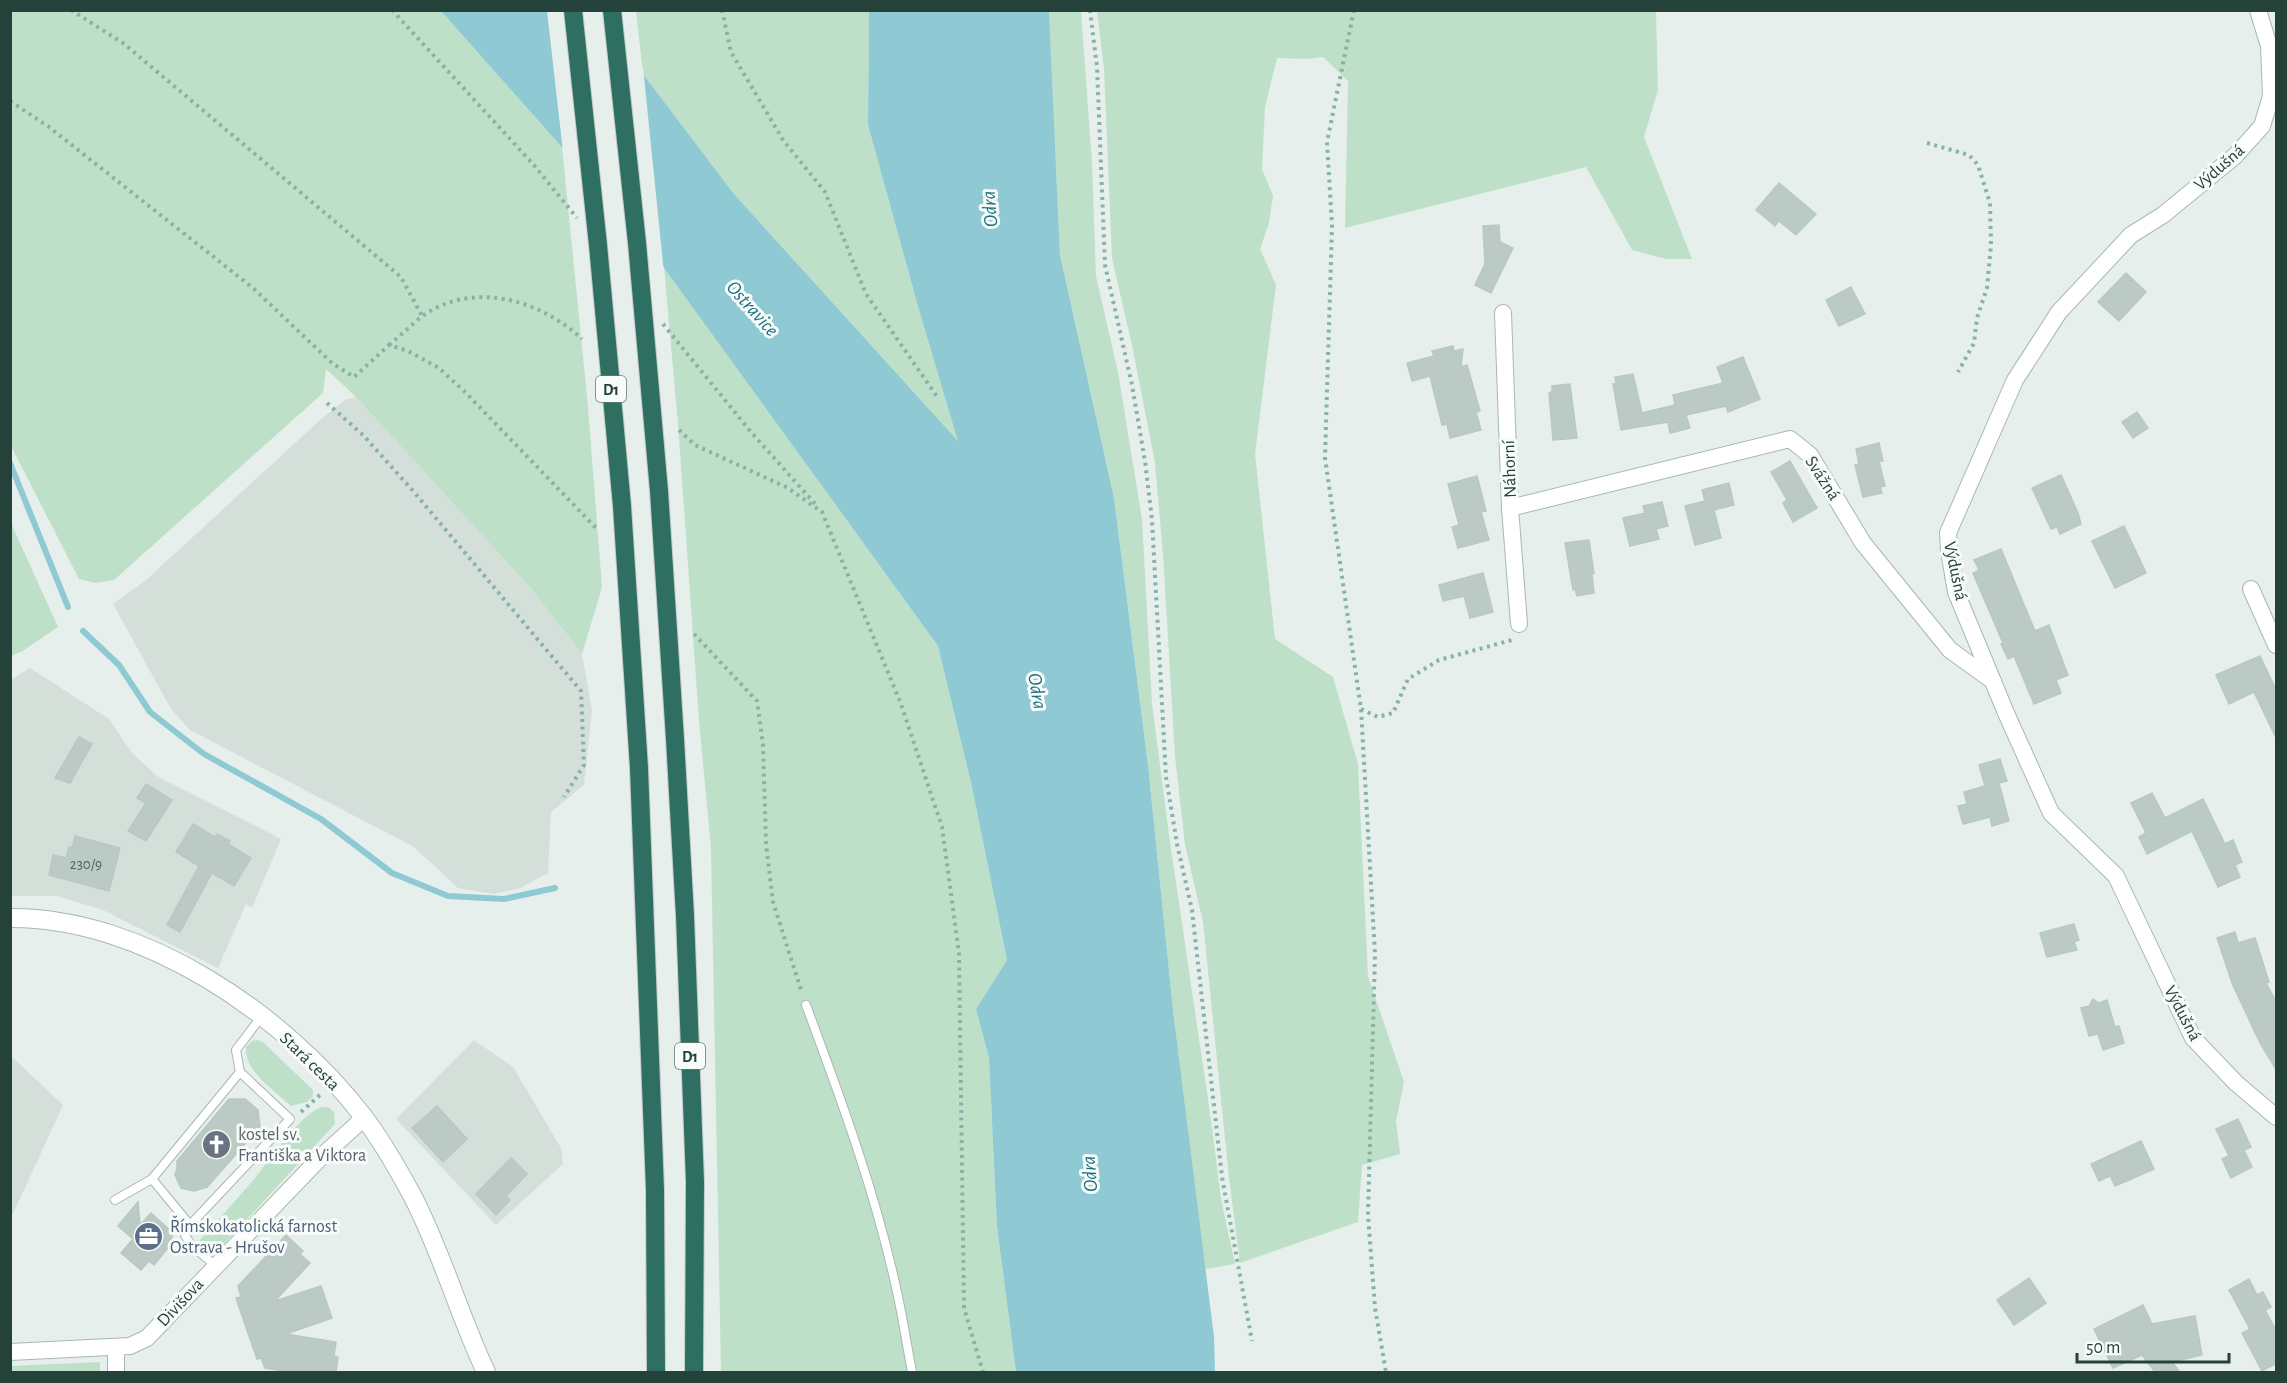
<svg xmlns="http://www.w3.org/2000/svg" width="2287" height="1383" viewBox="0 0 2287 1383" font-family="'Alegreya Sans',sans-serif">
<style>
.built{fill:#d4dfda}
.green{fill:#bfe0c8}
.water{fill:#8ec9d4}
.pier{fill:#e6efeb}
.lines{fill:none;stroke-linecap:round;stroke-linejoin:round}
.stream{stroke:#8ec9d4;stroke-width:6}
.building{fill:#bbcac4;stroke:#b8c9c2;stroke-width:1.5}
.service-casing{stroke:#a8b8b2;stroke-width:10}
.minor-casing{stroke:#a8b8b2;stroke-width:18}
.tertiary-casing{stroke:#a8b8b2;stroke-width:20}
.motorway-casing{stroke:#c2cac8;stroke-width:20}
.path{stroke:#86b3a5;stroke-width:4;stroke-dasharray:3 4.5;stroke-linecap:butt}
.service{stroke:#fff;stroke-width:8}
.minor{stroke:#fff;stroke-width:16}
.tertiary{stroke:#fff;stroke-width:18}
.motorway{stroke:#2f6f62;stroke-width:18}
.motorway-bridge-casing{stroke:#c2cac8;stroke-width:20;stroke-linecap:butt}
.motorway-bridge{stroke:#2f6f62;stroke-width:18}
.labels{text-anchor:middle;stroke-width:6;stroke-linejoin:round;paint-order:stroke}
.number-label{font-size:15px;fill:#4a645c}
.shield{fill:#f7fbf9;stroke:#637a73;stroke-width:1.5}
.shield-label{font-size:16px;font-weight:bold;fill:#24423a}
.street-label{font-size:18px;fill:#24423a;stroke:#f7fbf9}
.worship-label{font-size:18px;fill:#5b616d;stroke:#f7fbf9;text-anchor:start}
.service-label{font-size:18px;fill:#4e5e75;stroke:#f7fbf9;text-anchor:start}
.water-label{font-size:20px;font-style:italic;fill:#1c6f80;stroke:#f7fbf9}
</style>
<rect width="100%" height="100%" fill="#e6efeb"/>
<!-- built -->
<g class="built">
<polygon points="356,397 534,592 582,654 592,710 584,785 551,812 548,873 520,888 493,894 458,888 414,847 190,730 171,709 113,604 146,580 320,420 345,400"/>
<polygon points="30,668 109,719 132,753 157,776 281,839 252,908 246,904 218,968 103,910 57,896 11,896 11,680"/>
<polygon points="474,1040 513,1067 561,1148 563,1164 496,1225 396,1119"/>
<polygon points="11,1056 63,1105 11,1218"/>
</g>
<!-- green -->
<g class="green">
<polygon points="10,11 441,11 562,147 588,407 602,587 582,654 534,592 356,397 326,369 323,393 114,580 95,583 79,579 11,446"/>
<polygon points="636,11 869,11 868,125 919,310 959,442 734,194 643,74"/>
<polygon points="1049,11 1081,11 1092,162 1096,276 1118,372 1142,519 1152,704 1170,842 1211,1120 1221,1199 1235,1264 1205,1269 1173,1010 1148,765 1114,498 1060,255"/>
<polygon points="1097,11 1656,11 1658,90 1644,137 1692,259 1666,259 1632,250 1586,167 1345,228 1348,81 1323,57 1308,59 1277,58 1265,107 1262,169 1273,196 1269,223 1260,249 1276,285 1255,454 1275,639 1333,677 1358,764 1368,976 1404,1082 1396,1121 1400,1154 1362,1165 1358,1222 1240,1263 1229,1178 1203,922 1185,845 1175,756 1163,555 1155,463 1133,350 1112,258 1104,69"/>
<polygon points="664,267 938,646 972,787 1007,960 976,1009 989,1058 997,1227 1016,1372 721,1372 711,848 699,721 678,424"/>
<polygon points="10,521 58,627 21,652 11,656"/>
<path d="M258,1040L264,1043L313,1090V1096L307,1102L291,1106C275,1091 244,1071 246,1047L252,1041Z"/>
<path d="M322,1107H328L334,1112L335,1124L214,1255L199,1241C218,1220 237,1199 255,1178C269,1161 302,1112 322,1107Z"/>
<polygon points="100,1362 100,1372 11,1372 11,1366"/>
</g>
<!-- water -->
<polygon class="water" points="441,11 604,11 643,74 734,194 958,441 919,310 868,125 869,11 1049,11 1060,255 1114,498 1148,765 1173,1010 1214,1337 1215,1372 1016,1372 997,1227 989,1058 976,1009 1007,960 972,787 938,646 641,236"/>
<!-- pier -->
<polygon class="pier" points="607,10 643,67 664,273 639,238 563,152 547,11"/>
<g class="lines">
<!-- stream -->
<g class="stream">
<polyline points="10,463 68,607"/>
<polyline points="83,631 119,665 150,712 204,754 321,819 392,873 448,896 504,899 555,888"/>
</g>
</g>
<!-- building -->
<g class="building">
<polygon points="1779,183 1816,214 1796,235 1779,221 1775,226 1756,210"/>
<polygon points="1499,225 1500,242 1513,248 1491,293 1475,285 1485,264 1483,226"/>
<polygon points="2126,273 2146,292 2119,321 2098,302"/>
<polygon points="1851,287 1865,314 1839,326 1826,300"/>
<polygon points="1453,346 1454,351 1463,349 1461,367 1467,365 1480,411 1476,412 1481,430 1450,438 1447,424 1442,425 1430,376 1412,381 1407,363 1434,356 1432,351"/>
<polygon points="1743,357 1760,399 1728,412 1726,406 1686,415 1690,428 1670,433 1668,422 1621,430 1613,384 1616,384 1615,377 1633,374 1642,413 1675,405 1673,395 1723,383 1717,367"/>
<polygon points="1570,384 1577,438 1553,440 1549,393 1552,392 1552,386"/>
<polygon points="2137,412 2148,428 2133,438 2122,422"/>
<polygon points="1879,443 1883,461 1879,461 1885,486 1880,487 1882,493 1863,497 1855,465 1859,464 1856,449"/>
<polygon points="1790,461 1817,508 1793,522 1783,503 1787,500 1771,472"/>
<polygon points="2061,475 2078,513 2081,524 2060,534 2057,527 2051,529 2032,488"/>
<polygon points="1477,476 1486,511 1481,512 1489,540 1458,548 1452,527 1459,525 1448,484"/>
<polygon points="1729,483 1734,505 1714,510 1721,538 1695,545 1685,506 1705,501 1702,490"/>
<polygon points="1662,502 1668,526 1656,529 1659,539 1630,546 1623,518 1645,513 1643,506"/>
<polygon points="2124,526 2146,573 2115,588 2092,541"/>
<polygon points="1589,540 1594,573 1592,574 1594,593 1577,596 1575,589 1573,590 1565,543"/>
<polygon points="2001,549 2035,631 2049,625 2068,675 2056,680 2061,693 2034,704 2014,656 2008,659 2001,644 2003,643 1973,573 1979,570 1974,560"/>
<polygon points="1483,573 1493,612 1470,618 1464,596 1443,601 1439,585"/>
<polygon points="2260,656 2277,692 2277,740 2254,692 2229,704 2216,675"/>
<polygon points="79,737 92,744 70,783 55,778"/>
<polygon points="2000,759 2007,781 1999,783 2009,821 1992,826 1990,817 1963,824 1958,806 1967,804 1964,792 1985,786 1979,765"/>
<polygon points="146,784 172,800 146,841 128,831 146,803 137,798"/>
<polygon points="2152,793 2165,818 2203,799 2225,844 2233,840 2242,862 2235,865 2240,877 2218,887 2192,831 2147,854 2139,837 2146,833 2131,803"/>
<polygon points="193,824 215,837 217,834 230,841 228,844 251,858 234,886 212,873 180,932 167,925 199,866 176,852"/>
<polygon points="75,836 120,848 109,891 49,875 53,855 66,858 69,847 72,848"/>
<polygon points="2074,924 2079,940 2074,942 2077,950 2047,957 2040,933"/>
<polygon points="2235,932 2238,943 2255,938 2269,982 2266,983 2277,1003 2277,1071 2260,1043 2232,983 2217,938"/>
<polygon points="2093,999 2099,1003 2107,1000 2115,1027 2119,1026 2124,1043 2103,1050 2098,1034 2089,1036 2081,1008 2089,1006"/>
<polygon points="229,1099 245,1099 258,1110 260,1127 207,1187 194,1191 181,1188 175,1175 177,1168 177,1161"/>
<polygon points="437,1106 467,1139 443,1162 412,1128"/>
<polygon points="2238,1119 2251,1147 2244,1150 2252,1167 2231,1178 2222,1159 2229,1156 2216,1129"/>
<polygon points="2141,1141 2154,1169 2115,1186 2110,1176 2099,1181 2091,1164"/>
<polygon points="511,1158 527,1174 506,1196 510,1200 496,1215 476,1194"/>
<polygon points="138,1202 140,1225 151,1213 172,1232 172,1243 154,1265 149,1261 141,1270 121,1253 133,1239 118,1226"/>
<polygon points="286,1235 303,1251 300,1254 310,1263 275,1301 321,1286 332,1318 286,1334 336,1342 334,1356 338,1357 336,1372 291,1372 265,1368 261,1358 257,1359 236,1298 241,1297 238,1286"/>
<polygon points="2029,1278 2046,1303 2014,1325 1997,1300"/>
<polygon points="2249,1279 2257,1295 2263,1292 2271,1307 2265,1310 2277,1332 2277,1363 2262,1371 2242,1333 2250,1329 2229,1290"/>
<polygon points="2143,1305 2152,1324 2195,1316 2202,1355 2172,1362 2180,1372 2155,1372 2142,1355 2113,1368 2094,1329"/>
</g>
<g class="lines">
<defs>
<g id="service">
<path d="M806,1005C841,1099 876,1194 897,1292C903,1319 907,1346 912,1372"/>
<polyline points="115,1200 152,1179"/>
<polyline points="190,1225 152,1179 240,1072"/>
<polyline points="215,1265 191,1245 185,1235 190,1225 290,1119 240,1072 236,1050 261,1017"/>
</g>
<g id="minor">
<polyline points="2258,10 2269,46 2271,96 2262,126 2235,156 2163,215 2131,235 2059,312 2015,380 1948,533 1949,551 1956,592 2006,713 2051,813 2116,876 2193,1038 2236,1083 2276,1117"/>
<polyline points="1503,313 1510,508 1519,624"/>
<polyline points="1510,508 1790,439 1810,455 1863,543 1950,650 1993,681"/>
<polyline points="2251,589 2276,645"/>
<polyline points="116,1347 116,1372"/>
<polyline points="10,1352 130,1346 147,1338 322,1156 364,1118"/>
</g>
<path id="tertiary" d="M10,918C143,917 284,1014 363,1116C382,1141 398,1169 413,1197C442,1253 459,1315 486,1372"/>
<g id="motorway">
<polyline points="675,739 685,916 695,1182 694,1372"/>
<polyline points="639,768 655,1190 656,1372"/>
</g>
</defs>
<!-- service casing -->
<use href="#service" class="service-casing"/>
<!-- minor casing -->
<use href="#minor" class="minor-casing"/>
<!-- tertiary casing -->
<use href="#tertiary" class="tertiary-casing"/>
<!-- motorway casing -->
<use href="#motorway" class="motorway-casing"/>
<!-- path -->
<g class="path">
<polyline points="71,10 123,43 401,277 422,316"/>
<polyline points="392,10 533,164 577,218"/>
<polyline points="722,10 731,52 783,140 825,192 866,294 938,398"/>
<polyline points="1090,10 1097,67 1105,265 1132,385 1145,461 1152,520 1166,777 1177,844 1192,910 1222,1177 1252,1341"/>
<polyline points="1354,10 1327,142 1332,226 1325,458 1361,709 1375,954 1368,1215 1375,1308 1386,1372"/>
<polyline points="10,101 49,127 253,288 332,363 354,377 389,345 408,351 439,368 466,393 597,529"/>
<polyline points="1927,143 1969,155 1978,165 1990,203 1991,245 1987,288 1977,318 1974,343 1958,372"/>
<polyline points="663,324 751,432 817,506"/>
<path d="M389,345C400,336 410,326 421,317C472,280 539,299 582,339"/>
<polyline points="327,403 363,435 414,492 581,691 584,765 564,797"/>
<polyline points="679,430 695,445 788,488 822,512 901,704 942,827 959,953 964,1308 983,1372"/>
<polyline points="694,634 757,701 763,745 766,844 773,902 802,993"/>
<polyline points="1361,709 1378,717 1393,713 1408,679 1439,660 1512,640"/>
<polyline points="301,1112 322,1093"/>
</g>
<!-- service -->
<use href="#service" class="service"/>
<!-- minor -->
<use href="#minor" class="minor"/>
<!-- tertiary -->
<use href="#tertiary" class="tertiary"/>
<!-- motorway -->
<use href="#motorway" class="motorway"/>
<defs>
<g id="motorway-bridge">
<polyline points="573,10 598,245 622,506 639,768"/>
<polyline points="612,10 637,243 659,491 675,739"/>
</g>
</defs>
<!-- motorway-bridge casing -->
<use href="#motorway-bridge" class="motorway-bridge-casing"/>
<!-- motorway-bridge -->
<use href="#motorway-bridge" class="motorway-bridge"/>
</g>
<!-- icons -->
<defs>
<symbol id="church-disc" viewBox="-11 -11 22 22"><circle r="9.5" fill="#6b7280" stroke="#f7fbf9"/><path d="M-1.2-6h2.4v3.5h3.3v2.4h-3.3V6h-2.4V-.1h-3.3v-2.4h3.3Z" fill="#fff"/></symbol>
<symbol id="office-disc" viewBox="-11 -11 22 22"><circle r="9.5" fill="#5c6f8a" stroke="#f7fbf9"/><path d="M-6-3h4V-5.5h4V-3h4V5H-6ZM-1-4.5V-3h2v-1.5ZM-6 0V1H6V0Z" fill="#fff"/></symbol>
</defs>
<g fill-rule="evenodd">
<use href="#church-disc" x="200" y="1128" width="33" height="33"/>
<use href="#office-disc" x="132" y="1220" width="33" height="33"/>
</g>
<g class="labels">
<!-- number labels -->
<g class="number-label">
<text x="86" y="869">230/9</text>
</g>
<!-- shield labels -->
<g class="shield">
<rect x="596" y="376" width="30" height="26" rx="4.5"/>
<rect x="675" y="1043" width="30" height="26" rx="4.5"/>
</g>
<g class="shield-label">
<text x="611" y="395">D1</text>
<text x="690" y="1062">D1</text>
</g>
<!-- street labels -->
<g class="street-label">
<text transform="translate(2219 167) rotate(-41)" y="6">Výdušná</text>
<text transform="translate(1509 469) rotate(-92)" y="6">Náhorní</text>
<text transform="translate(1823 478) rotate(57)" y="6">Svážná</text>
<text transform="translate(1956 571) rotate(78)" y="6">Výdušná</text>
<text transform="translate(2183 1013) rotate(62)" y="6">Výdušná</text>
<text transform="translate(310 1061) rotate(44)" y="6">Stará cesta</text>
<text transform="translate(180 1302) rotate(-47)" y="6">Divišova</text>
</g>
<!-- worship labels -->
<g class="worship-label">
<text x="238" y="1140">kostel sv.<tspan x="238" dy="21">Františka a Viktora</tspan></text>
</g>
<!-- service labels -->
<g class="service-label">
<text x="170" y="1232">Římskokatolická farnost<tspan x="170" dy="21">Ostrava - Hrušov</tspan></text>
</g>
<!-- water labels -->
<g class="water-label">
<text transform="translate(989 209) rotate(-95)" y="7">Odra</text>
<text transform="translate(753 308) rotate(48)" y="7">Ostravice</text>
<text transform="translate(1038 691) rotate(80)" y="7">Odra</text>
<text transform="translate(1089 1174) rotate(-94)" y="7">Odra</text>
</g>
</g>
<!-- border -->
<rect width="2287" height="1383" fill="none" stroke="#24423a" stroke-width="24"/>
<!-- scale -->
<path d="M2077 1353v9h152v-9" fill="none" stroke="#24423a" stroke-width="3"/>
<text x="2086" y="1353" font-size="18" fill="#24423a" stroke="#f7fbf9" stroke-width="4.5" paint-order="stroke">50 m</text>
</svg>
